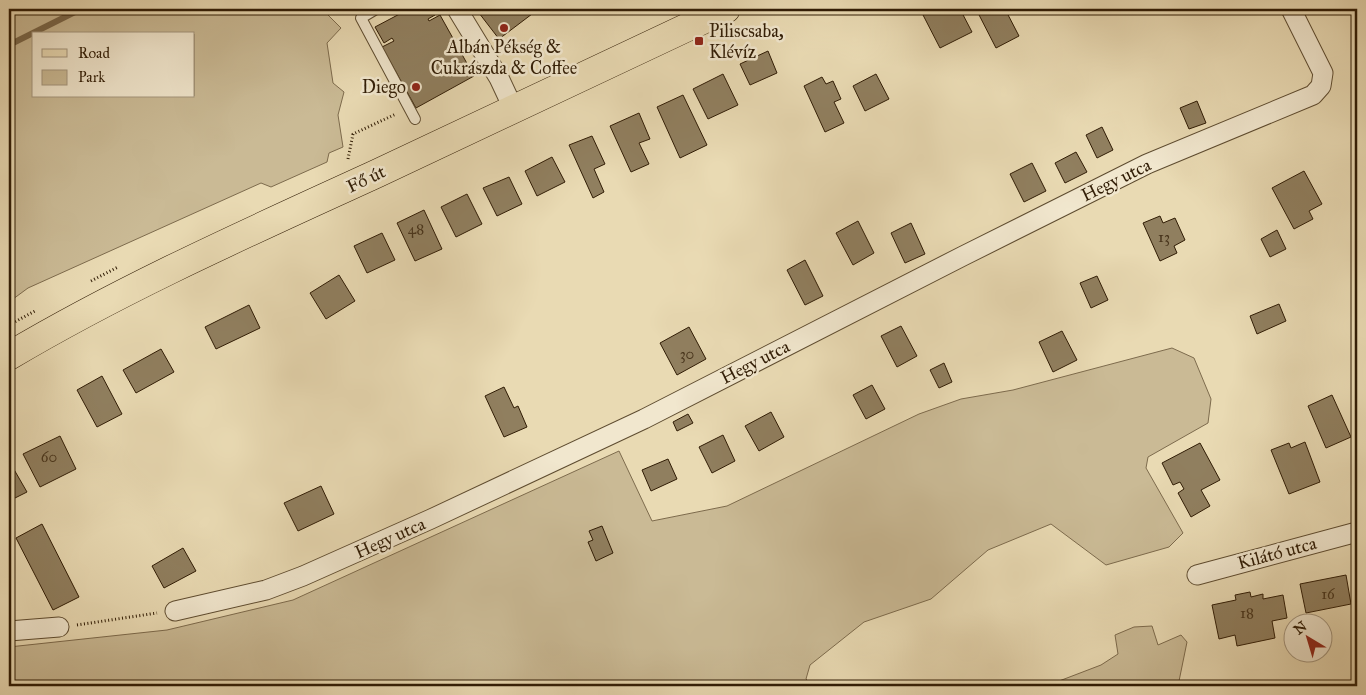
<svg xmlns="http://www.w3.org/2000/svg" width="1366" height="695" viewBox="0 0 1366 695" font-family="'IM FELL Great Primer',serif">
<style>
.green{fill:#caba95;stroke:#7d6b4d;fill-rule:evenodd}
.lines{fill:none;stroke-linecap:round;stroke-linejoin:round}
.stream{stroke:#79674a;stroke-width:6}
.building{fill:#907f5f;stroke:#301c05}
.lane-casing{stroke:#5e4c30;stroke-width:12}
.street-casing{stroke:#5e4c30;stroke-width:21}
.primary-casing{stroke:#301c05;stroke-width:29}
.path{stroke:#301c05;stroke-width:3;stroke-dasharray:1 2.5;stroke-linecap:butt}
.lane{stroke:#f1e7ce;stroke-width:10}
.street{stroke:#f1e7ce;stroke-width:19}
.primary{stroke:#e9dab3;stroke-width:28}
.poi-dot{fill:#8f2418;stroke:#f1e7ce;stroke-width:2}
.labels{text-anchor:middle;stroke-width:5;stroke-linejoin:round;paint-order:stroke}
.number-label{font-size:15px;fill:#48351c}
.poi-label{font-size:18px;fill:#301c05;stroke:#f1e7ce;text-anchor:start}
.street-label{font-size:18px;fill:#301c05;stroke:#f1e7ce}
</style>
<rect width="100%" height="100%" fill="#e9dab3"/>
<filter id="stains"><feTurbulence type="fractalNoise" baseFrequency=".004" numOctaves="4"/><feColorMatrix values="0 0 0 0 .2 0 0 0 0 .09 0 0 0 0 .02 0 0 0 .5 -.17"/></filter>
<radialGradient id="worn" r=".72"><stop offset=".6" stop-color="#630" stop-opacity="0"/><stop offset="1" stop-color="#630" stop-opacity=".3"/></radialGradient>
<!-- green -->
<g class="green">
<path d="M9,9H322L341,28L327,43L333,83L344,92L338,115L343,147L329,153L327,162L271,187L261,183L28,288L9,302ZM34,34H194V96H34Z"/>
<polygon points="1172,348 1194,358 1211,399 1208,423 1148,457 1146,468 1183,533 1169,547 1106,565 1051,524 988,550 931,599 864,622 810,665 806,679 812,686 11,686 9,677 9,647 167,630 293,600 619,451 652,521 727,506 919,414 961,399 1013,390"/>
<polygon points="1152,626 1158,645 1181,635 1187,642 1178,686 1046,686 1101,665 1118,654 1115,635 1134,627"/>
</g>
<g class="lines">
<!-- stream -->
<polyline class="stream" points="9,45 81,9"/>
</g>
<!-- building -->
<g class="building">
<polygon points="409,9 432,9 435,15 428,19 429,21 440,15 474,76 416,108 382,47 394,41 392,38 384,43 375,27"/>
<polygon points="484,9 528,9 532,14 499,39 479,13"/>
<polygon points="930,9 960,9 972,32 940,48 922,13"/>
<polygon points="976,9 1005,9 1019,36 996,48"/>
<polygon points="768,51 777,73 750,85 740,64"/>
<polygon points="723,74 738,105 708,119 693,89"/>
<polygon points="876,74 889,99 865,111 853,86"/>
<polygon points="822,77 826,84 833,81 841,99 834,102 844,123 825,132 804,86"/>
<polygon points="683,95 707,145 680,158 657,107"/>
<polygon points="1197,101 1206,123 1189,129 1180,108"/>
<polygon points="639,113 650,139 639,143 649,164 631,172 610,126"/>
<polygon points="1102,127 1113,150 1097,158 1086,135"/>
<polygon points="592,136 605,164 594,169 604,192 593,198 569,145"/>
<polygon points="1076,152 1087,172 1065,183 1055,163"/>
<polygon points="552,157 565,182 537,196 525,171"/>
<polygon points="1032,163 1046,191 1024,202 1010,174"/>
<polygon points="1304,171 1322,204 1309,211 1313,219 1294,229 1272,188"/>
<polygon points="509,177 522,204 497,216 483,188"/>
<polygon points="467,194 482,224 456,237 441,207"/>
<polygon points="424,210 442,249 415,261 397,223"/>
<polygon points="1160,216 1163,223 1175,218 1185,240 1174,246 1177,253 1160,261 1143,223"/>
<polygon points="858,221 874,253 853,265 836,233"/>
<polygon points="911,223 925,254 905,263 891,233"/>
<polygon points="1277,230 1286,249 1270,257 1261,239"/>
<polygon points="382,233 395,260 367,273 354,246"/>
<polygon points="805,260 823,296 805,305 787,270"/>
<polygon points="339,275 355,301 326,319 310,293"/>
<polygon points="1097,276 1108,300 1091,308 1080,283"/>
<polygon points="1279,304 1286,321 1257,334 1250,316"/>
<polygon points="249,305 260,328 216,349 205,327"/>
<polygon points="901,326 917,356 897,367 881,336"/>
<polygon points="689,327 706,359 677,375 660,343"/>
<polygon points="1062,331 1077,360 1053,372 1039,342"/>
<polygon points="161,349 174,372 136,393 123,370"/>
<polygon points="944,363 952,382 939,388 930,370"/>
<polygon points="102,376 122,414 97,427 77,390"/>
<polygon points="872,385 885,409 866,419 853,395"/>
<polygon points="504,387 514,408 518,406 527,427 504,437 485,396"/>
<polygon points="1332,395 1351,437 1326,448 1308,406"/>
<polygon points="771,412 784,437 759,451 745,426"/>
<polygon points="688,414 693,423 677,431 673,422"/>
<polygon points="723,435 735,461 712,473 699,447"/>
<polygon points="60,436 76,469 40,487 23,454"/>
<polygon points="1305,442 1320,482 1289,494 1271,450 1289,443 1291,448"/>
<polygon points="1200,443 1220,480 1201,490 1210,506 1191,517 1178,493 1184,489 1180,482 1173,485 1162,463"/>
<polygon points="668,459 677,479 651,491 642,470"/>
<polygon points="12,466 27,492 9,501 9,468"/>
<polygon points="321,486 334,514 298,531 284,503"/>
<polygon points="42,524 79,597 53,610 16,538"/>
<polygon points="602,526 613,553 596,561 588,542 593,540 589,531"/>
<polygon points="183,548 196,571 164,588 152,566"/>
<polygon points="1346,575 1351,604 1306,613 1300,584"/>
<polygon points="1250,592 1251,597 1263,594 1263,599 1283,595 1287,618 1272,621 1275,638 1237,646 1235,635 1219,639 1212,605 1236,600 1235,595"/>
</g>
<g class="lines">
<defs>
<polyline id="lane" points="376,9 361,18 415,119"/>
<g id="street">
<polyline points="457,9 499,78 514,110"/>
<polyline points="1197,575 1357,532"/>
<polyline points="175,611 266,590 303,576 431,519 644,419 963,256 1147,164 1313,95 1321,86 1323,73 1291,9"/>
<polyline points="9,631 59,627"/>
</g>
<path id="primary" d="M9,356C127,286 254,230 378,173C495,119 611,64 726,9"/>
</defs>
<!-- lane casing -->
<use href="#lane" class="lane-casing"/>
<!-- street casing -->
<use href="#street" class="street-casing"/>
<!-- primary casing -->
<use href="#primary" class="primary-casing"/>
<!-- path -->
<g class="path">
<polyline points="348,159 353,134 396,114"/>
<polyline points="91,281 118,267"/>
<polyline points="9,325 35,311"/>
<polyline points="77,625 157,613"/>
</g>
<!-- lane -->
<use href="#lane" class="lane"/>
<!-- street -->
<use href="#street" class="street"/>
<!-- primary -->
<use href="#primary" class="primary"/>
</g>
<!-- markers -->
<g class="poi-dot">
<circle cx="504" cy="28" r="5"/>
<rect x="694" y="36" width="10" height="10" rx="2.5"/>
<circle cx="416" cy="87" r="5"/>
</g>
<g class="labels">
<!-- number labels -->
<g class="number-label">
<text x="416" y="234">48</text>
<text x="1164" y="242">13</text>
<text x="687" y="359">30</text>
<text x="49" y="462">60</text>
<text x="1328" y="599">16</text>
<text x="1247" y="618">18</text>
</g>
<!-- poi labels -->
<g class="poi-label">
<text x="709" y="37">Piliscsaba,<tspan x="709" dy="21">Klévíz</tspan></text>
<text x="504" y="53" text-anchor="middle">Albán Pékség &amp;<tspan x="504" dy="21">Cukrászda &amp; Coffee</tspan></text>
<text x="406" y="93" text-anchor="end">Diego</text>
</g>
<!-- street labels -->
<g class="street-label">
<text transform="translate(366 179) rotate(-25)" y="6">Fő út</text>
<text transform="translate(1116 180) rotate(-26)" y="6">Hegy utca</text>
<text transform="translate(755 362) rotate(-27)" y="6">Hegy utca</text>
<text transform="translate(390 538) rotate(-24)" y="6">Hegy utca</text>
<text transform="translate(1277 553) rotate(-15)" y="6">Kilátó utca</text>
</g>
</g>
<!-- margin -->
<rect width="1366" height="695" fill="none" stroke="#e9dab3" stroke-width="30"/>
<rect x="10" y="10" width="1346" height="675" fill="none" stroke="#301c05" stroke-width="2.5"/>
<rect x="15" y="15" width="1336" height="665" fill="none" stroke="#301c05"/>
<!-- legend -->
<rect x="32" y="32" width="162" height="65" fill="#f1e7ce" stroke="#a4967e"/>
<rect x="42" y="49" width="25" height="8" fill="#e9dab3" stroke="#a4967e"/>
<text x="78" y="58" font-size="15" fill="#301c05">Road</text>
<rect x="42" y="70" width="25" height="15" fill="#caba95" stroke="#a4967e"/>
<text x="78" y="82" font-size="15" fill="#301c05">Park</text>
<!-- north arrow -->
<g transform="translate(1308 638) rotate(322)"><circle r="24" fill="#f1e7ce" stroke="#a4967e"/>
<path d="M0-4L9 19L0 12L-9 19Z" fill="#8f2418"/>
<text y="-8" font-size="14" font-weight="bold" text-anchor="middle" fill="#301c05">N</text>
</g>
<rect width="100%" height="100%" filter="url(#stains)"/>
<rect width="100%" height="100%" fill="url(#worn)"/>
</svg>
